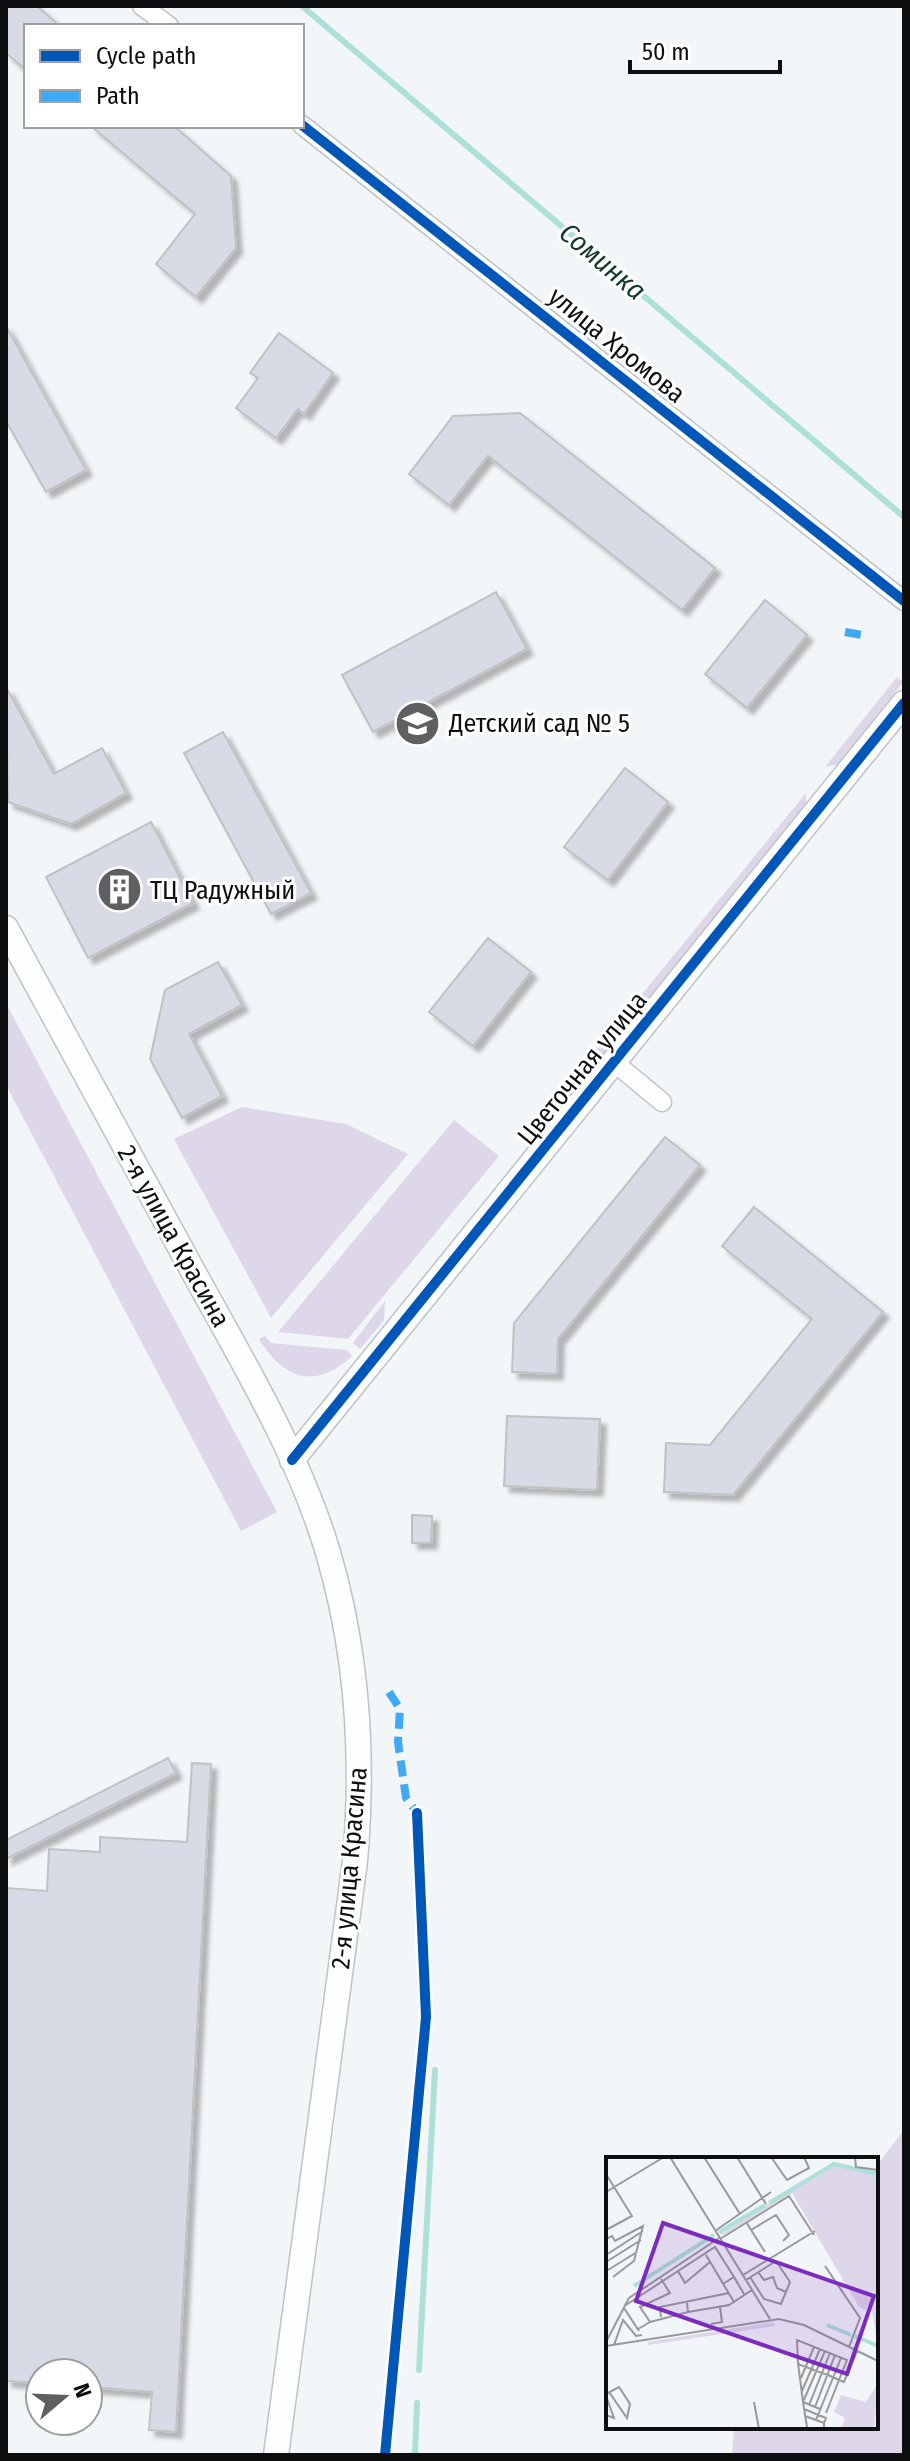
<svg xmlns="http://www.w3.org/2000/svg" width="910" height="2461" viewBox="0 0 910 2461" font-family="'Fira Sans Condensed',sans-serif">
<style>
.green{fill:#ddd7e9}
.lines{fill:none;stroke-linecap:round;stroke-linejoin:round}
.stream{stroke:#ade0d8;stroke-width:6}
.building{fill:#d8dbe6;stroke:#bfc1c3;stroke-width:2;filter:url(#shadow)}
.street-casing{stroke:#bfc2c3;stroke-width:21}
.secondary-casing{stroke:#bfc2c3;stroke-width:27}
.street{stroke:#fdfefe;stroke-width:18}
.secondary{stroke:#fdfefe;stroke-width:24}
.quiet{stroke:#3fa9f5;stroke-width:8;stroke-dasharray:16 8;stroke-linecap:butt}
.cycleway-casing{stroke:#fff;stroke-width:15}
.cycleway{stroke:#0057b8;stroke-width:10}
.labels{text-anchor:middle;stroke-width:6;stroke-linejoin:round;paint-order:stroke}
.street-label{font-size:26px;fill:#0c0e0f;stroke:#fff}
.poi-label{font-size:26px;fill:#0c0e0f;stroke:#fff;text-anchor:start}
.water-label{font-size:28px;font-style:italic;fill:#143732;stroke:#fff}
.inset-river{fill:none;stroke:#ade0d8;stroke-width:4}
.inset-road{fill:none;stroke:#97999b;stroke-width:2}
.view{fill:#7b2cbf;fill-opacity:0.15;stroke:#7b2cbf;stroke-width:4}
.inset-edge{fill:none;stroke:#0c0e0f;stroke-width:4}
</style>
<defs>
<filter id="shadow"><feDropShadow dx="6" dy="6" stdDeviation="2" flood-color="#0004"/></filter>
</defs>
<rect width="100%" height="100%" fill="#f3f6f8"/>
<!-- green -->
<g class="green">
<polygon points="897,677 903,682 838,764 825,767"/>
<polygon points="806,793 806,803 799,816 548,1126 525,1138"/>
<polygon points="6,1003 277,1512 241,1531 6,1085"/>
<polygon points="242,1107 346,1124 408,1154 271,1318 174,1139"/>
<polygon points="454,1120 499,1156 348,1339 278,1332"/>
<polygon points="385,1301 384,1320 360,1349 353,1343"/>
<path d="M265,1336L271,1343L347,1350L352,1356C316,1390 284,1380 259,1339Z"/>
<polygon points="904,2130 904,2455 732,2455 734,2427 876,2427 876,2166"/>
</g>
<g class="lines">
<!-- stream -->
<g class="stream">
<polyline points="302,6 904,517"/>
<polyline points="419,2370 435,2070"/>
<polyline points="415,2455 417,2403"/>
</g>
</g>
<!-- building -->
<g class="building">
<polygon points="6,6 37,6 60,26 26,26 26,70 6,53"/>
<polygon points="91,126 174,126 231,176 236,248 196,297 156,264 195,214"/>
<polygon points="6,326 86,470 46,492 6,421"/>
<polygon points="279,333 333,373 304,414 298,409 276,438 236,408 258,378 250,373"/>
<polygon points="520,413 715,568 682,610 488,456 449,505 409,474 453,416"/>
<polygon points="496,592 527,649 373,732 342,675"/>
<polygon points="765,600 807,635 747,708 705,674"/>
<polygon points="6,687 54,774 102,748 126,793 71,824 8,802"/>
<polygon points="223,732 311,893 271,914 184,753"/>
<polygon points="625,768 668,802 608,880 564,847"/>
<polygon points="151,822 193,903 88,958 46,877"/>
<polygon points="488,938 531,972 473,1046 429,1012"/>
<polygon points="218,962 242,1005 189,1034 222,1096 182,1118 150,1059 165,990"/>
<polygon points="665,1137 700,1165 558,1339 557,1374 512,1372 514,1323"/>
<polygon points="754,1207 883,1312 733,1495 664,1492 666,1443 710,1445 812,1319 722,1246"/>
<polygon points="507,1416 600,1419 597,1490 504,1486"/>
<polygon points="412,1515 432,1516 431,1543 412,1543"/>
<polygon points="168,1758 176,1773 6,1859 6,1840"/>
<polygon points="192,1763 211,1764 176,2432 149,2430 152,2392 88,2387 88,2373 40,2373 40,2383 6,2381 6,1888 47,1891 49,1849 100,1852 100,1837 187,1842"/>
</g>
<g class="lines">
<defs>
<g id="street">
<polyline points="142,6 169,26"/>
<polyline points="302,125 904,601"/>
<polyline points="615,1063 662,1102"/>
</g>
<g id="secondary">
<path d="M6,928C69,1043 131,1158 194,1273C244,1364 300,1456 329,1556C358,1656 364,1758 355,1861L276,2455"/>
<polyline points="292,1460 904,703"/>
</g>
</defs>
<!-- street casing -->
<use href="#street" class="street-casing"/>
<!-- secondary casing -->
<use href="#secondary" class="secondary-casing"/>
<!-- street -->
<use href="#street" class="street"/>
<!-- secondary -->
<use href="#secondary" class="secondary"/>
<!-- quiet -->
<g class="quiet">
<polyline points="845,632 862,635"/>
<polyline points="389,1692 400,1709 398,1742 406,1798 417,1813"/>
</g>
<defs>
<g id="cycleway">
<polyline points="302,125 904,601"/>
<polyline points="292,1460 904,703"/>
<polyline points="385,2455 426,2017 417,1813"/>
</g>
</defs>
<!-- cycleway casing -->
<use href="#cycleway" class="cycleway-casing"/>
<!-- cycleway -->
<use href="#cycleway" class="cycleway"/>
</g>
<!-- icons -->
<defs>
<symbol id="school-disc" viewBox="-11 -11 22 22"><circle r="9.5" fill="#5d5f61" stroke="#fff"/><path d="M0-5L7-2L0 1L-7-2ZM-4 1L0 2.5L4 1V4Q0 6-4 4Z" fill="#fff"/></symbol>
<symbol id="building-disc" viewBox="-11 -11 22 22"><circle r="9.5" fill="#5d5f61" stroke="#fff"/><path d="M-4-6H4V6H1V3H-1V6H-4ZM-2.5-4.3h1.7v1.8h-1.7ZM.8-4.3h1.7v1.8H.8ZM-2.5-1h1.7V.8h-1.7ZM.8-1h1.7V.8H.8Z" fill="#fff"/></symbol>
</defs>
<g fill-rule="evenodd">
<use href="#school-disc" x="392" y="698" width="51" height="51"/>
<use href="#building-disc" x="94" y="864" width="51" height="51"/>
</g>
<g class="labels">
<!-- street labels -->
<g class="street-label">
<text transform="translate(617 345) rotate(39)" y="9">улица Хромова</text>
<text transform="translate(582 1068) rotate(-51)" y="9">Цветочная улица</text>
<text transform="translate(174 1236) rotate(61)" y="9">2-я улица Красина</text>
<text transform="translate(349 1868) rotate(-85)" y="9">2-я улица Красина</text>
</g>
<!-- poi labels -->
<g class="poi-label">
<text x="449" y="732">Детский сад № 5</text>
<text x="150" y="899">ТЦ Радужный</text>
</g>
<!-- water labels -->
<g class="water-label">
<text transform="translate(603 261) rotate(40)" y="10">Соминка</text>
</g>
</g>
<!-- overview -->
<g transform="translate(606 2157)">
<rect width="272" height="272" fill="#f3f6f8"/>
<path d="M228,6L272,15V186L266,155L253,150L186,36L118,78L113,77ZM168,165L169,169L42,188V185ZM272,226L268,272H235L239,261L228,255L235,238L260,245Z" fill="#ddd7e9"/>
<path class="inset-river" d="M163,46L228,7L272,17M113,75L159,48M28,129L108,78M221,168L245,178M249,179L272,189"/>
<path class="inset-road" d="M64,0L164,162M98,0L134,57M131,0L160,47M165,0L181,23L203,11L198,0M249,0L250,10L272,13M0,17L26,59L0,73M0,35L58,0M140,65L159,95M145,73L170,58L183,78L177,84M109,74L165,35M0,82L6,79L9,84L37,69L28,104L7,120M114,82L183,39L208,78M0,98L37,74M100,98L128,145M0,105L35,83M219,109L254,161L243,190M2,113L31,95M72,114L79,126L104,105M152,115L158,123L167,120L171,131L180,135M137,118L209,74M140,123L170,104L184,125L175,147L158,142L144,120M117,127L128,120L138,137M20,148L109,90L128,120M18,151L33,174M82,155L123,148L146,133M55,160L54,150L123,136M44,165L82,155L81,146M105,167L116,165L114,150M32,172L44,165L34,150L64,136L55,122M0,185L23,141L113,81M8,188L17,163L30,179L36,178M0,189L173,162L198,168L272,204M192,206L197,245L214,252M195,221L208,190M196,234L214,192M0,237L13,230L24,247L21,261L3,235M0,239L8,261L0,258M148,245L153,272M203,248L224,196M209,250L229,198M198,252L220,261L218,266M220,256L233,223L241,203L191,183L192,206L194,208L200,210L216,216L222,218L233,223L238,225L251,194M199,259L218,266V272M210,263L235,201M201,270L197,245L219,194"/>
<path class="view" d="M57,66L268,139L241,217L30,144Z"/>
<rect width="272" height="272" class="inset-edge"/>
</g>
<!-- border -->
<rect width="910" height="2461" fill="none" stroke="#0c0e0f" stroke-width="16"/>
<!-- legend -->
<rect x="24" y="24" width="280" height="104" fill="#ffffff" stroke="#9e9f9f" stroke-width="2"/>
<rect x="40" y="50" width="40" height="12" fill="#0057b8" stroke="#9e9f9f" stroke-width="2"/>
<text x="96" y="64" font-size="24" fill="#0c0e0f">Cycle path</text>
<rect x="40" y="90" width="40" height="12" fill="#3fa9f5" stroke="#9e9f9f" stroke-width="2"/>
<text x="96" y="104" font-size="24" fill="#0c0e0f">Path</text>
<!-- north arrow -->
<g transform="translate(64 2397) rotate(71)"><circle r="38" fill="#ffffff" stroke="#9e9f9f" stroke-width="2"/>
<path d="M0-6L14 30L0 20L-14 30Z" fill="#5d5f61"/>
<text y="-12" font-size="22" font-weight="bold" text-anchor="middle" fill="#0c0e0f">N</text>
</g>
<!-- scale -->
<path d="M630 60v12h150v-12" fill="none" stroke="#0c0e0f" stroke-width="4"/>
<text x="642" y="60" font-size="24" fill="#0c0e0f" stroke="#ffffff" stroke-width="6" paint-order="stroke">50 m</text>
</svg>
